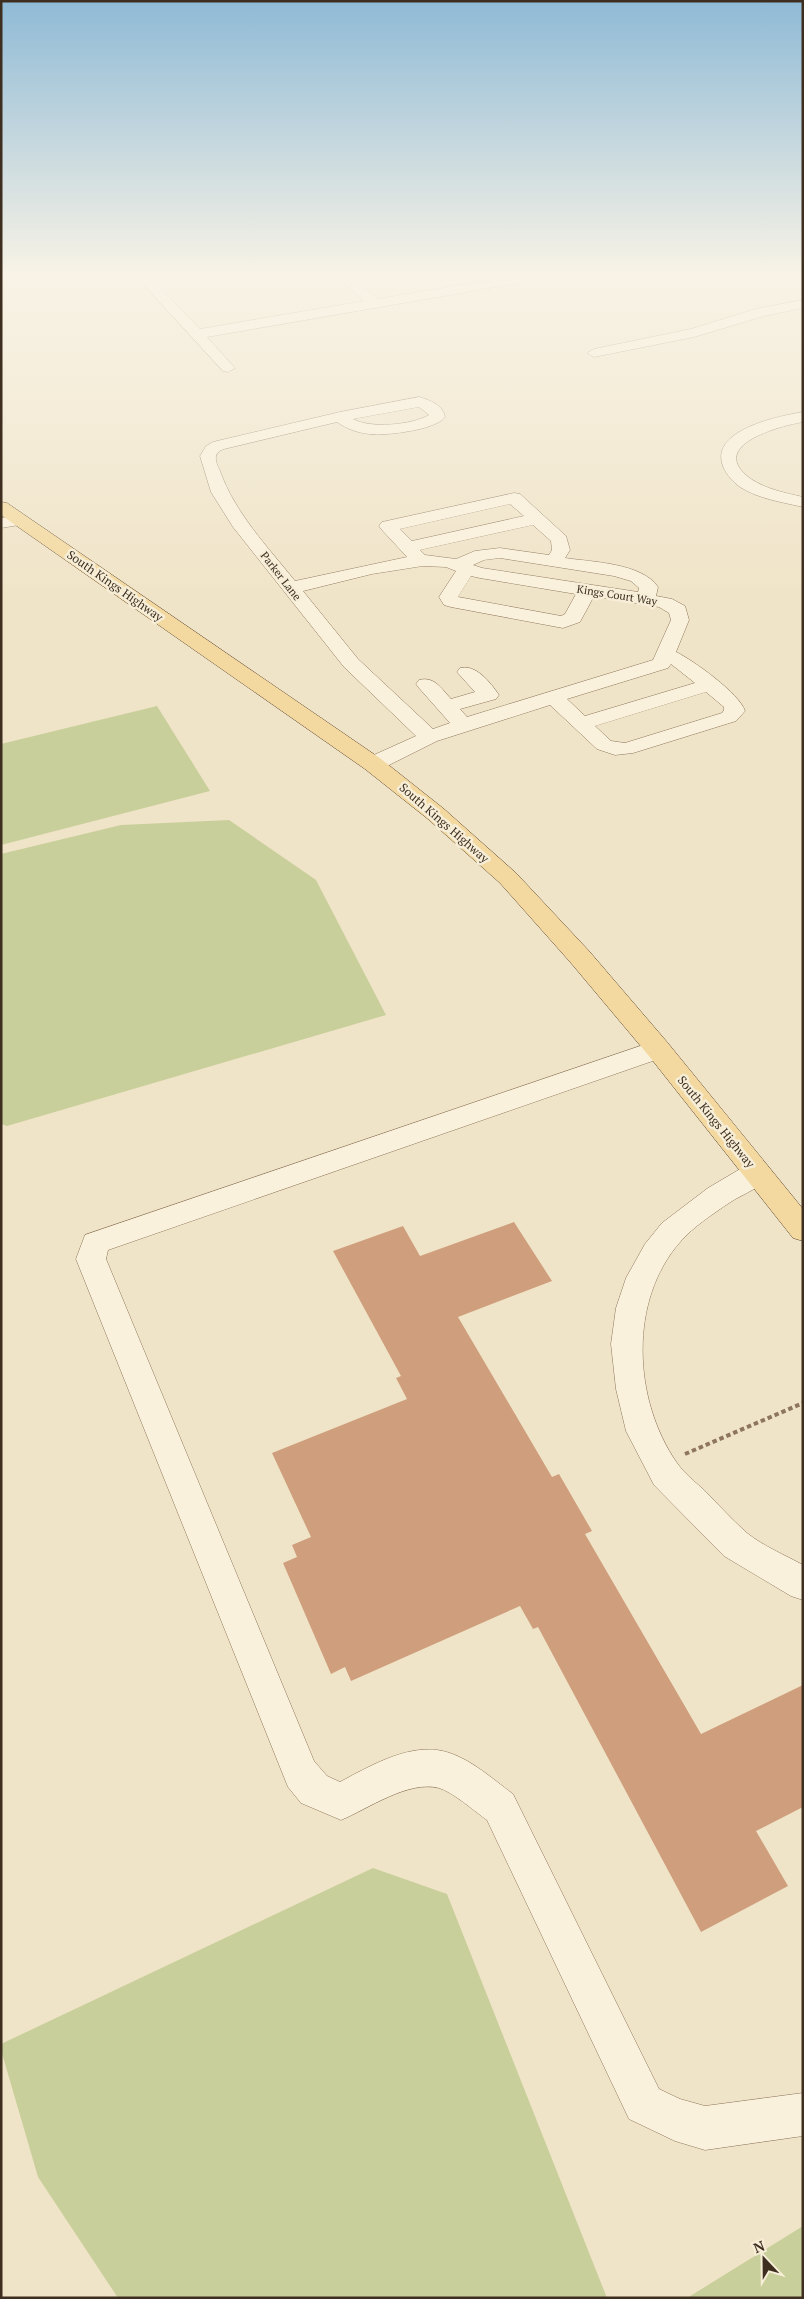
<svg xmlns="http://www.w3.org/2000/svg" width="804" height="2299" viewBox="0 0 804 2299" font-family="'PT Serif',serif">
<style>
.green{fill:#c9cf9b}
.building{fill:#cf9f7d}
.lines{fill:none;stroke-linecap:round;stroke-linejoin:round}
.minor-casing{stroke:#8d765c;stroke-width:1}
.major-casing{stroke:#5b4430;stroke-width:1}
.path{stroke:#8d765c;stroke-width:4;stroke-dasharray:4.5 3;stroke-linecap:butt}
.minor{fill:#faf1dc;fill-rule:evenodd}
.major{fill:#f3d9a0;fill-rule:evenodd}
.labels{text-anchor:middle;stroke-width:5;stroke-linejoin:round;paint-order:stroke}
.far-street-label{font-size:11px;fill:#3d2e20;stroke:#f7eed8}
.street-label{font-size:12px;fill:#3d2e20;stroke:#f7eed8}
</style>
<rect width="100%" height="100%" fill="#f0e4c8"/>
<!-- green -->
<g class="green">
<polygon points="157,706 210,791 1,845 1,744"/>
<polygon points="229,820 316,880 386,1015 7,1126 1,1124 1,854 121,825"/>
<polygon points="373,1868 447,1894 607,2298 118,2298 38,2177 1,2050 1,2044"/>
<polygon points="803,2226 803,2298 687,2298"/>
</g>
<!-- building -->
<polygon class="building" points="514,1222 552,1281 458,1317 552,1477 559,1474 592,1531 585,1534 701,1734 803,1685 803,1807 756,1831 788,1886 701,1932 538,1627 533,1629 520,1606 351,1681 345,1667 331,1674 283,1563 297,1557 292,1545 311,1537 272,1453 407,1399 396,1378 401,1376 333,1251 403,1226 420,1256"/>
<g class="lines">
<defs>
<g id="minor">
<polygon points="134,274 147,274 200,329 364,301 334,274 348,274 378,299 527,274 555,274 548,278 207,337 235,368 228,372 223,371"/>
<polygon points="803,300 803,308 764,316 694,337 594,357 587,353 594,349 691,329 756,309"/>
<path d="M419,397C430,400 443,405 445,417C436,430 385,436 370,434C358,433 347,429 337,422L224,449C221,450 217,452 216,456C215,461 218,467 220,471C235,513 267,546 295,581L407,557L382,530L379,526L382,522L514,493L520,494L566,536L570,550L565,558C592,562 642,563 658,587L656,596L672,599L685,606L689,620L676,652C693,660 740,694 745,711L736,721L633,753L615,755L597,749L550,705L437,741L381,769L373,770L365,769L362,764L365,759L416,736L344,667L233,527L211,492L200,456L206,446L213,442L340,412ZM419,407L429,415C411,425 371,429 353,419ZM510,504L524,516L412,541L400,529ZM533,525L551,541L552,550L549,555L500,548L475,551L456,559L425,555L420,550ZM500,558L614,576L631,581L639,588L638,592L482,568L473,565L484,560ZM423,566L446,567L456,571L439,597L444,605L451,607L563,628L580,622L594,596L659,607L669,613L671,620L653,660L467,717L460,709L496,699L499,695C490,682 476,664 460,668L457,672L475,692L451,699C441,688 434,676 419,680L416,684L419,688L450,723L433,729L358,659L303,591L372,574ZM471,576L480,578L576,594L565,614L561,616L458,597ZM671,664L695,683L585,716L567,699L668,668ZM706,692L724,707V710L722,713L625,743L611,741L595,726Z"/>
<path d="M803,412V422C779,426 705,446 751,479C766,489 785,493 803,497V507C782,502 759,499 740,487C732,481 724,472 722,463C713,429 780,416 803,412Z"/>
<polygon points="19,515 25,516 28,520 25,524 1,528 1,518"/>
<path d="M658,1040L667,1042L671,1049L667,1056L108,1250L106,1259L314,1761L327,1776L340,1782C368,1767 404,1746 437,1750C466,1754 491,1778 513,1794L659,2089L680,2099L705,2106L803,2093V2136L705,2150L675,2141L629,2119L487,1820C474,1811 453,1792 439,1788C408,1780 368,1809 341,1820L301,1803L288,1787L76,1259L85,1235Z"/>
<path d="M757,1162L767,1165L771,1173C763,1188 742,1194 729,1203C713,1214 693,1227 681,1241C628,1300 633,1400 677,1463C684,1473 695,1482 704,1490C718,1504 732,1520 747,1533C763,1546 785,1555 803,1565V1600L791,1596L724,1556L654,1485L626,1431L616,1389L611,1344L616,1308L626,1278L645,1244L662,1223L708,1188L747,1165Z"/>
</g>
<polygon id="major" points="1,502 7,503 381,759 444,809 516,873 589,951 667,1042 803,1209 803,1241 793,1238 649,1056 571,963 500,883 428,819 365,769 1,515"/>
</defs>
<!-- minor casing -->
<use href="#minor" class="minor-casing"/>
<!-- major casing -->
<use href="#major" class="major-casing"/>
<!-- path -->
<polyline class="path" points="685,1454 803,1403"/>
<!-- minor -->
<use href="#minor" class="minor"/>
<!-- major -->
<use href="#major" class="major"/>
</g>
<!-- sky -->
<linearGradient id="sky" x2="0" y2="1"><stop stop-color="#8fbad6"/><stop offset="0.46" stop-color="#f8f3e6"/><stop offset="1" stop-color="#f8f3e6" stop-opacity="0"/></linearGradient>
<rect width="804" height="595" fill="url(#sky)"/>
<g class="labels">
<!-- far-street labels -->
<g class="far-street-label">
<text transform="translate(281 576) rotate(52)" y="4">Parker Lane</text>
<text transform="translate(617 595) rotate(9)" y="4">Kings Court Way</text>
</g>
<!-- street labels -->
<g class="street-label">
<text transform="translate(115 586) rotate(35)" y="4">South Kings Highway</text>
<text transform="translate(444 823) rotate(41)" y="4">South Kings Highway</text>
<text transform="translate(716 1122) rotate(51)" y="4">South Kings Highway</text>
</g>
</g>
<!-- border -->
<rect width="804" height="2299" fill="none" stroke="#3d2e20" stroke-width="5"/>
<!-- north arrow -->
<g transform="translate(764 2259) rotate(338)" stroke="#f7eed8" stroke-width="4" paint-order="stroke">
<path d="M0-4L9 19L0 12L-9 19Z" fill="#3d2e20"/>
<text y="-8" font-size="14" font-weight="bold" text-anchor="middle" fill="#3d2e20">N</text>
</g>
</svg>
